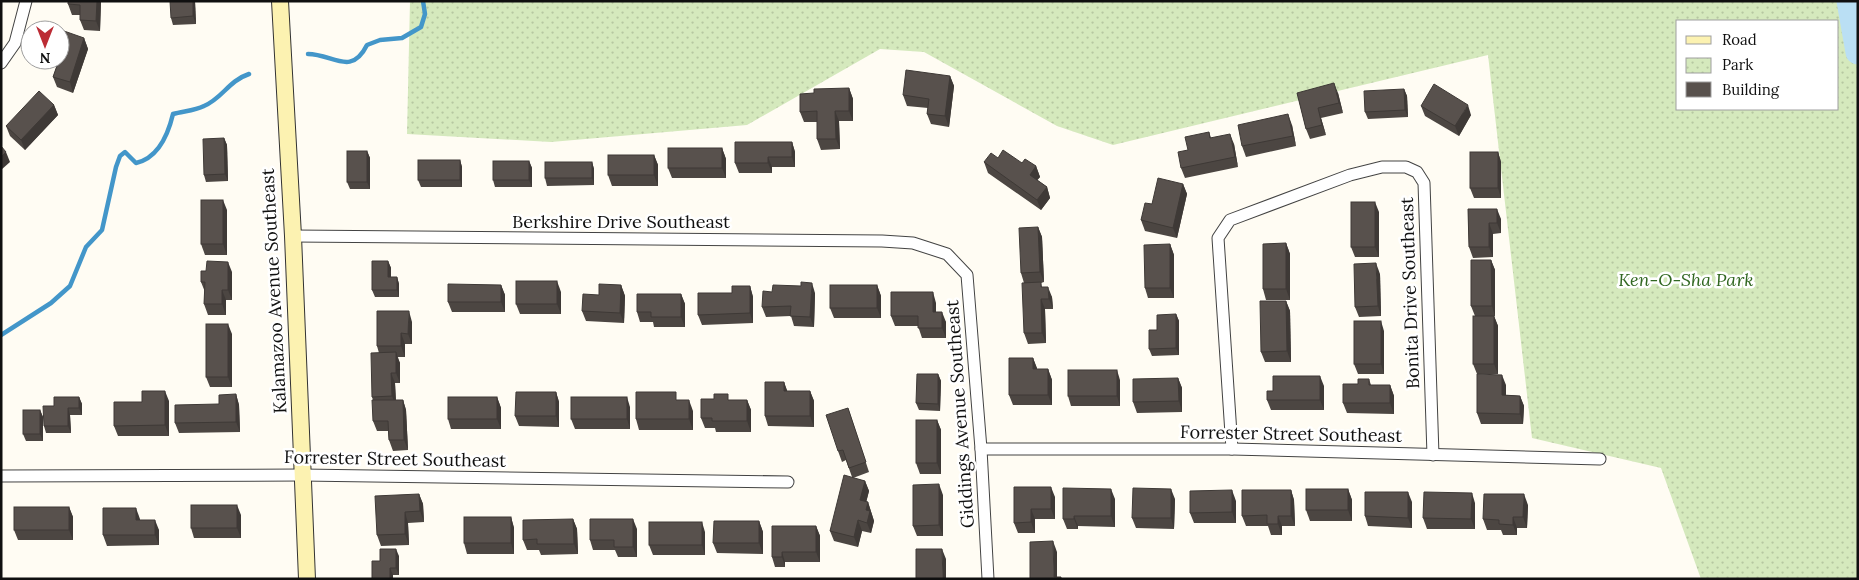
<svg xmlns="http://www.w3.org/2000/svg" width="1859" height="580" viewBox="0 0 1859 580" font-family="Lora,serif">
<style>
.park{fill:url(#park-dots);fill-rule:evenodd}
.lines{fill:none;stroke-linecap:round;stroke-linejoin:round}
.stream{stroke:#4396c9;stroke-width:4.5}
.river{stroke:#badff4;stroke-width:25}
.minor-casing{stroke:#434343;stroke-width:13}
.secondary-casing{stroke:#323232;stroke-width:18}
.minor{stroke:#fff;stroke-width:11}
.secondary{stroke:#fcf2b1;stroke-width:16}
.wall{fill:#4c4642}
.shaded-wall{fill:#3e3936}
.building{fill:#58514d;stroke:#3e3936}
.labels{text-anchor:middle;stroke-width:5;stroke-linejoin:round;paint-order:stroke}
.street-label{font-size:18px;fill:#101010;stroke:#fff}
.park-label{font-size:18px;font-style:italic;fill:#316721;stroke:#fff}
</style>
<defs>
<pattern id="park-dots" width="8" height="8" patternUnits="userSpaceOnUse" patternTransform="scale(1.25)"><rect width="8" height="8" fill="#d5e9bd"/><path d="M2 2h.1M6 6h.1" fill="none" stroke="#b6c7a1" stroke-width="1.8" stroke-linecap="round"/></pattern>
</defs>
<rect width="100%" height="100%" fill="#fffcf3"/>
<!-- park -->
<path class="park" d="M410,1H1858V579H1701L1661,468L1532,438L1488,55L1113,145L1057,126L924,52L880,49L747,125L551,142L407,134ZM1678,21H1838V109H1678Z"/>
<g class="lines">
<!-- stream -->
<g class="stream">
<path d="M308,54C333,54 351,77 367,45L380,40L402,38L421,27L425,14L423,1"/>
<path d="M1,335L51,303L70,286L86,247L102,230L116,167L120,156L125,152L136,163C158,158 168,135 173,114C183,111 194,111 204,106C223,98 228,81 249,74"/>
</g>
<!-- river -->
<polyline class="river" points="1849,1 1858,52"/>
<defs>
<g id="minor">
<polyline points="1,63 15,43 26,1"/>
<polyline points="293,236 882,241 913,243 947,254 967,275 981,449 988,579"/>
<polyline points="981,449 1232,449 1600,459"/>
<polyline points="1232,449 1218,238 1230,220 1350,175 1382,167 1406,167 1417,172 1424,183 1433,455"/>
<polyline points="1,476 302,475 788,482"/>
</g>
<polyline id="secondary" points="280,1 293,236 307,579"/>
</defs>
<!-- minor casing -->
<use href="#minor" class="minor-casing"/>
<!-- secondary casing -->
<use href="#secondary" class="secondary-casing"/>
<!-- minor -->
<use href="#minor" class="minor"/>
<!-- secondary -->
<use href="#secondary" class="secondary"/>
</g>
<!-- wall -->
<g class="wall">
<polygon points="68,1 101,1 100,31 84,30 80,20 80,15 72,15 68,4"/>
<polygon points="195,1 196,24 173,25 171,18"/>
<polygon points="84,38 88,49 73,93 57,87 53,77 58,62 57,60 60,60"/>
<polygon points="950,76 954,86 949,127 931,124 927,114 928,108 907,106 903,95"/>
<polygon points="849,88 853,99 853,121 839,121 840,149 821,150 817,139 817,122 804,122 800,112 814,93"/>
<polygon points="1404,89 1407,96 1408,117 1368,119 1365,112"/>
<polygon points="1297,93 1338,93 1343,113 1321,118 1326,135 1310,139 1306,129"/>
<polygon points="54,105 58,115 25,150 10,136 6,126"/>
<polygon points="1421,106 1471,115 1459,136 1425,116"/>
<polygon points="1292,125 1296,146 1246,157 1242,146"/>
<polygon points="1209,132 1211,138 1234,144 1238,167 1185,178 1181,168 1188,150"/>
<polygon points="224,138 227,145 228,181 206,182 204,175"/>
<polygon points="792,142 795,152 795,167 772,167 772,173 739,173 735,163"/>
<polygon points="722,148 726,159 726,178 672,178 668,168"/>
<polygon points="367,151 370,158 370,189 350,189 347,182"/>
<polygon points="1498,152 1501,162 1501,198 1474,198 1470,188"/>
<polygon points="654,155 658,165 658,186 612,186 608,175"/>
<polygon points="998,158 1036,166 1040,177 1037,180 1047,187 1050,198 1041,210 988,173 984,162"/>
<polygon points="460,160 462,167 462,187 421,187 418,180"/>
<polygon points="529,161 532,168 532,187 495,187 493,180"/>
<polygon points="592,162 594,169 594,185 547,186 545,178"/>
<polygon points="1183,184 1187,194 1177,238 1145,231 1141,220 1152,204"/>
<polygon points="1468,209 1501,219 1501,233 1493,234 1493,257 1473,258 1469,247"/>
<polygon points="227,210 227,255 205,255 201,244"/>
<polygon points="1379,212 1379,257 1355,257 1351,247"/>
<polygon points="1038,227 1042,237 1044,282 1041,283 1042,287 1052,297 1053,309 1045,309 1046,343 1028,344 1024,333 1024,283 1021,273"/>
<polygon points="1286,243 1290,254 1290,300 1266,300 1263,289"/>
<polygon points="1170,244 1174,255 1174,298 1148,298 1145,288"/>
<polygon points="1491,260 1495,270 1495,316 1494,316 1498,326 1498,374 1477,374 1473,364 1475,316 1471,306"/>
<polygon points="388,261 391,268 391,277 397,277 399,284 399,297 375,297 372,290"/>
<polygon points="232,272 232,300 226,300 226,315 208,315 204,304 205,292 201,282"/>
<polygon points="1380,274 1381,316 1359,317 1355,307"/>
<polygon points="501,285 505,295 505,312 452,312 448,302"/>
<polygon points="621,285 625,296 624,323 586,321 582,311 599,295"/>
<polygon points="877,285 881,296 881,318 834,318 830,308"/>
<polygon points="750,286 753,297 753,323 702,325 698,315 732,293"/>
<polygon points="561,292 561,314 520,314 516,304"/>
<polygon points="815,293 814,327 794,326 791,316 766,317 762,307"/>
<polygon points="681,294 685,304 685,327 654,327 653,322 640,322 637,312"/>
<polygon points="1286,301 1290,311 1291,362 1265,362 1261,352"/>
<polygon points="936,303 936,312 946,322 946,338 922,338 918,326 895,326 891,316"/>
<polygon points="1176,314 1179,321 1179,355 1152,356 1149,349 1157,330"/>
<polygon points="412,322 412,344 405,344 405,357 397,357 400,363 400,383 395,383 396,400 403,400 406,410 408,450 393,451 389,440 388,431 377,431 373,421 373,400 372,397 379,353 377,346"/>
<polygon points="1384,331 1384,374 1358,374 1354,364"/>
<polygon points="232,334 232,387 210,387 206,377"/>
<polygon points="1033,358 1037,369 1048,369 1052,380 1052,405 1013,405 1009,395"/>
<polygon points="938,374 941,381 940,411 919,410 916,403"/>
<polygon points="1178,378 1182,388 1182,412 1137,413 1133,402"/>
<polygon points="1369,379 1371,385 1390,385 1394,396 1394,414 1347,413 1343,403 1358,384"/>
<polygon points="1120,380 1120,406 1071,406 1068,396"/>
<polygon points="784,382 787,391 810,391 814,401 814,427 768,426 765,416"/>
<polygon points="1506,385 1506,395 1520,396 1524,406 1523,424 1481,424 1477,413"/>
<polygon points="1324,386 1324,410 1271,410 1267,400 1273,391"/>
<polygon points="556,392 559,402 559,427 519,426 515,416"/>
<polygon points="236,394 239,405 240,432 179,433 175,423 219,404"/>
<polygon points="79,397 82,404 82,415 70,415 71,433 46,433 44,426 54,406"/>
<polygon points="497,397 501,408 501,429 451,429 448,419"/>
<polygon points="730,400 747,400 751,410 751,432 716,432 715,428 705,428 701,418"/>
<polygon points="169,401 169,436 118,436 114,426 142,402"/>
<polygon points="630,407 630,429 575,429 571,419"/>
<polygon points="848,408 869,472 853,478 865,481 869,491 866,502 868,502 874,521 871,533 862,531 858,547 834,541 830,531 852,477 846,460 842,462 838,451"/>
<polygon points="40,410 43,417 43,441 26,441 23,434"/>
<polygon points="693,411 693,430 639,430 636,419"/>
<polygon points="937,420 941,430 941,474 920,474 916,463"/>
<polygon points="1014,487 1055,497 1055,519 1035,519 1035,533 1018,533 1014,523"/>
<polygon points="1348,489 1352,500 1352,521 1310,521 1306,510"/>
<polygon points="1291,490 1294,500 1295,526 1282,526 1282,535 1271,535 1268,526 1246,526 1242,516"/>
<polygon points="419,494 423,504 424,522 408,523 409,545 381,546 377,535"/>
<polygon points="943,495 943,536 917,536 913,526"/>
<polygon points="1115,499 1115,527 1078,526 1078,529 1067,529 1063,519"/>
<polygon points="1175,499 1174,529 1136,528 1132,518"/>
<polygon points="1236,501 1236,523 1194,523 1190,513"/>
<polygon points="1412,502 1412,528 1368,526 1365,516"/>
<polygon points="1475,503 1475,529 1427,529 1423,518"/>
<polygon points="1528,505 1527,528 1517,528 1517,535 1503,535 1501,530 1487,530 1483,519"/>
<polygon points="69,507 73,517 73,540 18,540 14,530"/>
<polygon points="241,515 241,538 194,538 191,528"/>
<polygon points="511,517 514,528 514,554 467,554 464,543"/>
<polygon points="140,519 140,520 159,530 159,545 107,546 103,535"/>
<polygon points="573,519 577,529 578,554 541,555 539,550 527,550 523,540"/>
<polygon points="759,521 763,532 763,554 717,553 713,543"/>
<polygon points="816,526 820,536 820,562 785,562 785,567 775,567 772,557"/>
<polygon points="637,529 637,557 618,557 615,550 593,550 590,540"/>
<polygon points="705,532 705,555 653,555 649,545"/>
<polygon points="399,556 399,575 393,575 393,579 372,579 380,561"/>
</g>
<!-- shaded-wall -->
<g class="shaded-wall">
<polygon points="97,1 101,1 100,31 96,21"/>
<polygon points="193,1 195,1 196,24 193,16"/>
<polygon points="84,38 88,49 73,93 70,82"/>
<polygon points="950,76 954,86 949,127 945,116"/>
<polygon points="1334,83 1338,93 1343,113 1339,103"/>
<polygon points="849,88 853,99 853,121 849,111"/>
<polygon points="1404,89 1407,96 1408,117 1405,110"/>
<polygon points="54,105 58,115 25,150 21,140"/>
<polygon points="1468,105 1471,115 1459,136 1455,126"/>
<polygon points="1318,108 1321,118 1326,135 1322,125"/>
<polygon points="835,111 839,121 840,149 836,139"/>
<polygon points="1288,114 1292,125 1296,146 1293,136"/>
<polygon points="1230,134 1234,144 1238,167 1235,157"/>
<polygon points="224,138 227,145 228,181 225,174"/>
<polygon points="792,142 795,152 795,167 792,157"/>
<polygon points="722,148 726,159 726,178 722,168"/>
<polygon points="367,151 370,158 370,189 367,182"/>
<polygon points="6,152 10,162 1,170 1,157"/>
<polygon points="1498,152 1501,162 1501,198 1498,188"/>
<polygon points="654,155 658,165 658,186 654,175"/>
<polygon points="768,157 772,167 772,173 768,163"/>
<polygon points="460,160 462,167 462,187 460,180"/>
<polygon points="529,161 532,168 532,187 529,180"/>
<polygon points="592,162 594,169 594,185 592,178"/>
<polygon points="1036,166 1040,177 1033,185 1030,175"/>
<polygon points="1183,184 1187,194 1177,238 1173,228"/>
<polygon points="1047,187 1050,198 1041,210 1037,200"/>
<polygon points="223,200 227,210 227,255 223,244"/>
<polygon points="1375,202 1379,212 1379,257 1375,247"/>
<polygon points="1497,209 1501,219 1501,233 1497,223"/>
<polygon points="1489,223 1493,234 1493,257 1489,247"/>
<polygon points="1038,227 1042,237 1044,282 1040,272"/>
<polygon points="1286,243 1290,254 1290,300 1286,289"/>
<polygon points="1170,244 1174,255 1174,298 1170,288"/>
<polygon points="1491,260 1495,270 1495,316 1492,306"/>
<polygon points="388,261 391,268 391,284 388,277"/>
<polygon points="228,262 232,272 232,300 228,290"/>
<polygon points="1376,263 1380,274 1381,316 1378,306"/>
<polygon points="397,277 399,284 399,297 397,290"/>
<polygon points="557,281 561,292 561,314 557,304"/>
<polygon points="812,283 815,293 814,327 810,317"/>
<polygon points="501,285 505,295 505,312 501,302"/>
<polygon points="621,285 625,296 624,323 620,313"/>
<polygon points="877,285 881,296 881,318 877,308"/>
<polygon points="750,286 753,297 753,323 750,313"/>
<polygon points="1048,287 1052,297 1053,309 1049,299"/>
<polygon points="222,290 226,300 226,315 222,304"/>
<polygon points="933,292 936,303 936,322 933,312"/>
<polygon points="681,294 685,304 685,327 681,317"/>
<polygon points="1041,299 1045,309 1046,343 1042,333"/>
<polygon points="1286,301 1290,311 1291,362 1287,351"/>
<polygon points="409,311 412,322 412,344 408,334"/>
<polygon points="942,312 946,322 946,338 942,328"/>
<polygon points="1176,314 1179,321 1179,355 1176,348"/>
<polygon points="1494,316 1498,326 1498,374 1494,364"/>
<polygon points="1381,321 1384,331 1384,374 1381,364"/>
<polygon points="228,324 232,334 232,387 228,377"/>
<polygon points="401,333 405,344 405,357 401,346"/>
<polygon points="396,352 400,363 400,383 396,373"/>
<polygon points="1033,358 1037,368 1037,380 1033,369"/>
<polygon points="1048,369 1052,380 1052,405 1048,395"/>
<polygon points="1117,370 1120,380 1120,406 1117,396"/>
<polygon points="391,373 395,383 396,406 392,396"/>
<polygon points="938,374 941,381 940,411 938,404"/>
<polygon points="1502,375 1506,385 1506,406 1502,395"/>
<polygon points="1320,376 1324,386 1324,410 1320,400"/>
<polygon points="1178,378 1182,388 1182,412 1179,401"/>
<polygon points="784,382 788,393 784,391"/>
<polygon points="1390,385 1394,396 1394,414 1390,403"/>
<polygon points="165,391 169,401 169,436 165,425"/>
<polygon points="810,391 814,401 814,427 810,416"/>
<polygon points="556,392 559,402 559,427 556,416"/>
<polygon points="236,394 239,405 240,432 236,422"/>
<polygon points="1520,396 1524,406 1523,424 1520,414"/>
<polygon points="79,397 82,404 82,415 79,408"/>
<polygon points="497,397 501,408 501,429 497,419"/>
<polygon points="627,397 630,407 630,429 627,419"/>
<polygon points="403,400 406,410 408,450 404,440"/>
<polygon points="689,400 693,411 693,430 689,419"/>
<polygon points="747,400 751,410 751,432 747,421"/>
<polygon points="68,408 70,415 71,433 68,426"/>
<polygon points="40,410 43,417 43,441 40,434"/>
<polygon points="937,420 941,430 941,474 937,463"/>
<polygon points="865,481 869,491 864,511 860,500"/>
<polygon points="939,484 943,495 943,536 939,525"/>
<polygon points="1051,487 1055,497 1055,519 1051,509"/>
<polygon points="1111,489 1115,499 1115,527 1111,516"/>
<polygon points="1171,489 1175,499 1174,529 1171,518"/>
<polygon points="1348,489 1352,500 1352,521 1348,510"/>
<polygon points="1232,490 1236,501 1236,523 1232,512"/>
<polygon points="1291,490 1294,500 1295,526 1291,516"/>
<polygon points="1408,492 1412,502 1412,528 1408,518"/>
<polygon points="1472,493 1475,503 1475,529 1471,519"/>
<polygon points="419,494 423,504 424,522 420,511"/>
<polygon points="1524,494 1528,505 1527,528 1523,517"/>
<polygon points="868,502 874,521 871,533 867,523 866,510"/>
<polygon points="237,505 241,515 241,538 237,528"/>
<polygon points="69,507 73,517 73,540 69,530"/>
<polygon points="136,508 140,519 140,530 136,520"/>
<polygon points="1031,509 1035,519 1035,533 1031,522"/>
<polygon points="405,512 408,523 409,545 405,534"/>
<polygon points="1074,516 1078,526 1078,529 1074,519"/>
<polygon points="1278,516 1282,526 1282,535 1278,524"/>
<polygon points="511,517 514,528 514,554 511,543"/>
<polygon points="1513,517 1517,528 1517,535 1513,525"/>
<polygon points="573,519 577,529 578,554 574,544"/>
<polygon points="633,519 637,529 637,557 633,547"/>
<polygon points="155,520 159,530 159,545 155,535"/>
<polygon points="858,520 862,531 858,547 854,537"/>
<polygon points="759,521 763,532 763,554 759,543"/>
<polygon points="702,522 705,532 705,555 702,545"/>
<polygon points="816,526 820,536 820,562 816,552"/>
<polygon points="1053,541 1057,552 1057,579 1054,577"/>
<polygon points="396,549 399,556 399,575 396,568"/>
<polygon points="942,549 946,559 946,579 943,579"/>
<polygon points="782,552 785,562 785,567 782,557"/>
<polygon points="390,568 393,575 393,579 390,579"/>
</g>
<!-- building -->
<g class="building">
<polygon points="68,1 97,1 96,21 80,20 80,5 68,4"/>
<polygon points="170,1 193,1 193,16 171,18"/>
<polygon points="64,31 84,38 70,82 53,77 59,60 60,60 60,42"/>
<polygon points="906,70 950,76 945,116 927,114 929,99 903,95"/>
<polygon points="1334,83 1339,103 1318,108 1322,125 1306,129 1297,93"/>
<polygon points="1434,84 1468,105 1455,126 1421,106"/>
<polygon points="849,88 849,111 835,111 836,139 817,139 817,111 800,112 800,94 814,93 814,89"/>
<polygon points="1404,89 1405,110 1365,112 1364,91"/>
<polygon points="39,91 54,105 21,140 6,126"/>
<polygon points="1288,114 1293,136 1242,146 1238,125"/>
<polygon points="1209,132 1210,138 1230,134 1235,157 1181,168 1178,152 1188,150 1185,137"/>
<polygon points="224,138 225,174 204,175 203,139"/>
<polygon points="735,142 792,142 792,157 768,157 768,163 735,163"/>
<polygon points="1,146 6,152 1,157"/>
<rect x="668" y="148" width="54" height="20"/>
<polygon points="1003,150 1022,163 1025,159 1036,166 1030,175 1047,187 1037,200 984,162 991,153 998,158"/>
<rect x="347" y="151" width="20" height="31"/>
<rect x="1470" y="152" width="28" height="36"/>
<rect x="608" y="155" width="46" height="20"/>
<rect x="418" y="160" width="42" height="20"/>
<rect x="493" y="161" width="36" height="19"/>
<rect x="545" y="162" width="47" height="16"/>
<polygon points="1158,178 1183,184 1173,228 1141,220 1145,203 1152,204"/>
<rect x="201" y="200" width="22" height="44"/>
<rect x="1351" y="202" width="24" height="45"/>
<polygon points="1468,209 1497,209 1497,223 1489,223 1489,247 1469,247"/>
<polygon points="1038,227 1040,272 1021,273 1019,228"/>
<polygon points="1286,243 1286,289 1263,289 1263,244"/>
<polygon points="1170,244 1170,288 1145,288 1144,245"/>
<polygon points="1471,260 1491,260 1492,306 1471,306"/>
<polygon points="207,261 228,262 228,290 222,290 222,304 204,304 205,282 201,282 201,271 206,271"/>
<polygon points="372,261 388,261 388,277 397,277 397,290 372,290"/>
<polygon points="1376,263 1378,306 1355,307 1354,264"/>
<rect x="516" y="281" width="41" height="23"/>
<polygon points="801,282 812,283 810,317 790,316 791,306 762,307 763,291 772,292 773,285 801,286"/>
<polygon points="1041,282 1041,287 1048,287 1049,299 1041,299 1042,333 1024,333 1022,283"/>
<polygon points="448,284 501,285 501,302 448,302"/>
<polygon points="599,284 621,285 620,313 582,311 583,294 599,295"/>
<rect x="830" y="285" width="47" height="23"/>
<polygon points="732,286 750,286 750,313 698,315 698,293 732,293"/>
<polygon points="891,292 933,292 933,312 942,312 942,328 918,328 918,316 891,316"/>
<polygon points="637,294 681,294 681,317 651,317 651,312 637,312"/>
<polygon points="1260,301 1286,301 1287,351 1261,352"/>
<polygon points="377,311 409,311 408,334 401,333 401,346 377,346"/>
<polygon points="1176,314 1176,348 1149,349 1149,330 1157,330 1157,315"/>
<rect x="1473" y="316" width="21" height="48"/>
<rect x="1354" y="321" width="27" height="43"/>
<rect x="206" y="324" width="22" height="53"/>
<polygon points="396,352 396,373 391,373 392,396 372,397 371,353"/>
<polygon points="1009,358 1033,358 1033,369 1048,369 1048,395 1009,395"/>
<rect x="1068" y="370" width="49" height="26"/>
<polygon points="917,374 938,374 938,404 916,403"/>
<polygon points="1477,374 1502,375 1502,395 1520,396 1520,414 1477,413"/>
<polygon points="1273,376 1320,376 1320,400 1267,400 1267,391 1273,391"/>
<polygon points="1178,378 1179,401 1133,402 1133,379"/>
<polygon points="1358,379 1369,379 1369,385 1390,385 1390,403 1343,403 1343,384 1358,384"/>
<polygon points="765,382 784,382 784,391 810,391 810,416 765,416"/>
<polygon points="142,391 165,391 165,425 114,426 114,402 142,402"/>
<polygon points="516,392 556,392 556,416 515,416"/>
<polygon points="636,392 676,392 676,400 689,400 689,419 636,419"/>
<polygon points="236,394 236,422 175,423 175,405 219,404 219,395"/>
<polygon points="714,394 728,394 728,400 747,400 747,421 712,421 712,418 701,418 701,399 714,399"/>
<polygon points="54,397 79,397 79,408 68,408 68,426 44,426 43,406 54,406"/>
<rect x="448" y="397" width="49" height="22"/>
<rect x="571" y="397" width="56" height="22"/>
<polygon points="372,400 403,400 404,440 389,440 388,421 373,421"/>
<polygon points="848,408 866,462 849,468 843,450 838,451 826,415"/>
<rect x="23" y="410" width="17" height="24"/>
<rect x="916" y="420" width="21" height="43"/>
<polygon points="844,475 865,481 860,500 868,502 866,510 870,511 867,523 858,520 854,537 830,531"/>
<polygon points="939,484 939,525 913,526 913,485"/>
<polygon points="1014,487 1051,487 1051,509 1031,509 1031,522 1014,523"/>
<polygon points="1063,488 1111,489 1111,516 1074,516 1074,519 1063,519"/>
<polygon points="1133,488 1171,489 1171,518 1132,518"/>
<rect x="1306" y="489" width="42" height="21"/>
<polygon points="1232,490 1232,512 1190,513 1190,491"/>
<polygon points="1242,490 1291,490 1291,516 1278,516 1278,524 1267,524 1267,515 1242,516"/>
<polygon points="1365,492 1408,492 1408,518 1365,516"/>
<polygon points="1424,492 1472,493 1471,519 1423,518"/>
<polygon points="419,494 420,511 405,512 405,534 377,535 375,496"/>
<polygon points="1484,494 1524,494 1523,517 1513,517 1513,525 1499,524 1499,520 1483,519"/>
<rect x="191" y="505" width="46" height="23"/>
<rect x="14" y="507" width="55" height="23"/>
<polygon points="103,508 136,508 136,520 155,520 155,535 103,535"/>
<rect x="464" y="517" width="47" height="26"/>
<polygon points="573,519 574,544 537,544 537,539 523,540 523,520"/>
<polygon points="590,519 633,519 633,547 614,547 614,540 590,540"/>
<polygon points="714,521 759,521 759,543 713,543"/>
<rect x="649" y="522" width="53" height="23"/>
<polygon points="772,526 816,526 816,552 782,552 782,557 772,557"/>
<polygon points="1053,541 1054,577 1061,577 1061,579 1030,579 1030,542"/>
<polygon points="380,549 396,549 396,568 390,568 390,579 372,579 372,561 380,561"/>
<polygon points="916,549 942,549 943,579 916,579"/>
</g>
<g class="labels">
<!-- street labels -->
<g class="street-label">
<text x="621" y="228">Berkshire Drive Southeast</text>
<text transform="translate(274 291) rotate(-93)" y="6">Kalamazoo Avenue Southeast</text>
<text transform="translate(1410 293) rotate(-92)" y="6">Bonita Drive Southeast</text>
<text transform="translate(960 414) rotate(-94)" y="6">Giddings Avenue Southeast</text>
<text transform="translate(1291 434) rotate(1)" y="6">Forrester Street Southeast</text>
<text transform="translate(395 459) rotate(1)" y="6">Forrester Street Southeast</text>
</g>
<!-- park labels -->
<g class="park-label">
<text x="1686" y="286">Ken-O-Sha Park</text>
</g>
</g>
<!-- border -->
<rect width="1859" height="580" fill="none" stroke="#101010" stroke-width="5"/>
<!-- legend -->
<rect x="1676" y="20" width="162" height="90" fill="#ffffff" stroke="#9f9f9f"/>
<rect x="1686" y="36" width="25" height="8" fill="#fcf2b1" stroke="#9f9f9f"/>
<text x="1722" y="45" font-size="15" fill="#101010">Road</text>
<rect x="1686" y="58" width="25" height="15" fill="url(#park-dots)" stroke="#9f9f9f"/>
<text x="1722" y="70" font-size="15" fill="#101010">Park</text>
<rect x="1686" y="82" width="25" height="15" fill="#58514d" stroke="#9f9f9f"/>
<text x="1722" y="95" font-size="15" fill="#101010">Building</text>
<!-- north arrow -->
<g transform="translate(45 45) rotate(180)"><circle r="24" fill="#ffffff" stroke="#9f9f9f"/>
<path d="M0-4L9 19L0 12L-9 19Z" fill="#bc2c35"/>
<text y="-8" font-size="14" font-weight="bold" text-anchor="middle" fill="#101010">N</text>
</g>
</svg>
